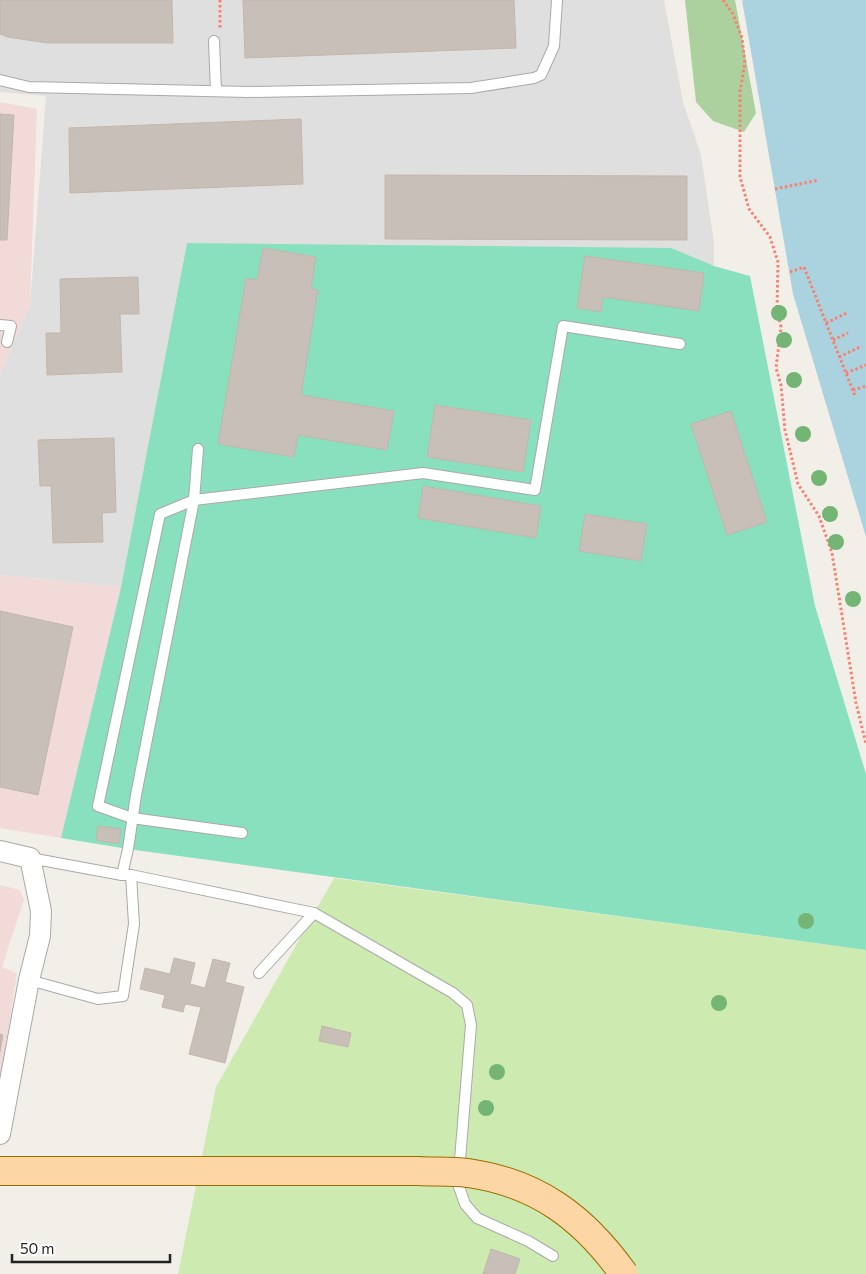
<svg xmlns="http://www.w3.org/2000/svg" width="866" height="1274" viewBox="0 0 866 1274" font-family="Commissioner,sans-serif">
<style>
.residential{fill:#e0dfdf}
.commercial{fill:#f2dad9}
.grass{fill:#cdebb0}
.forest{fill:#add19e}
.pitch{fill:#88e0be}
.water{fill:#aad3df}
.building{fill:#c7bfb8;stroke:#c4b6ab}
.lines{fill:none;stroke-linecap:round;stroke-linejoin:round}
.service-casing{stroke:#a9a9a9;stroke-width:12}
.minor-casing{stroke:#a9a9a9;stroke-width:22}
.primary-casing{stroke:#a06b00;stroke-width:30}
.path{stroke:#fa8072;stroke-width:3;stroke-dasharray:2.5 2.5;stroke-linecap:butt}
.service{stroke:#fff;stroke-width:10}
.minor{stroke:#fff;stroke-width:20}
.primary{stroke:#fcd6a4;stroke-width:28}
.primary-bridge-casing{stroke:#a06b00;stroke-width:30;stroke-linecap:butt}
.primary-bridge{stroke:#fcd6a4;stroke-width:28}
.tree{fill:#74b475}
</style>
<rect width="100%" height="100%" fill="#f2efe9"/>
<!-- residential -->
<polygon class="residential" points="0,0 664,0 683,102 701,155 714,242 714,266 187,243 121,587 0,575 0,374 30,304 46,96 0,92"/>
<!-- commercial -->
<g class="commercial">
<polygon points="0,102 37,109 30,304 0,374"/>
<polygon points="0,575 121,587 61,838 0,828"/>
<polygon points="0,885 20,890 24,900 2,967 17,973 0,1085"/>
</g>
<!-- grass -->
<polygon class="grass" points="334,878 866,950 866,1274 178,1274 216,1087"/>
<!-- forest -->
<polygon class="forest" points="685,0 735,0 756,113 744,132 713,121 696,102"/>
<!-- pitch -->
<polygon class="pitch" points="187,243 671,248 714,266 750,276 815,606 866,774 866,950 128,849 61,838 121,587"/>
<!-- water -->
<polygon class="water" points="742,0 866,0 866,537 793,294"/>
<!-- building -->
<g class="building">
<polygon points="0,0 172,0 173,43 48,43 7,37 0,34"/>
<polygon points="243,0 514,0 516,48 245,58"/>
<polygon points="0,114 14,115 7,240 0,240"/>
<polygon points="301,119 303,184 70,193 69,128"/>
<polygon points="385,175 687,176 687,240 385,239"/>
<polygon points="263,248 316,257 311,289 318,290 301,395 394,411 387,450 298,435 294,457 218,444 246,278 257,280"/>
<polygon points="585,256 704,273 699,311 603,297 601,312 577,308"/>
<polygon points="138,277 139,314 120,314 122,372 47,375 46,333 61,333 60,279"/>
<polygon points="435,405 531,420 523,472 427,457"/>
<polygon points="731,411 767,522 727,535 691,424"/>
<polygon points="114,438 116,512 102,513 103,542 53,543 51,486 40,486 38,440"/>
<polygon points="423,486 541,506 536,538 418,518"/>
<polygon points="585,514 647,524 641,561 579,551"/>
<polygon points="0,611 73,627 38,795 0,787"/>
<polygon points="98,826 121,829 119,844 96,840"/>
<polygon points="174,958 195,963 190,984 205,988 213,959 230,963 225,982 244,987 225,1063 189,1054 201,1007 185,1004 183,1012 162,1007 165,995 140,989 145,968 170,974"/>
<polygon points="322,1026 351,1033 348,1047 319,1041"/>
<polygon points="0,1034 3,1035 0,1052"/>
<polygon points="491,1249 520,1259 515,1274 483,1274"/>
</g>
<g class="lines">
<defs>
<g id="service">
<polyline points="214,41 216,91"/>
<polyline points="0,80 29,87 248,92 471,88 534,78 541,75 554,46 557,0"/>
<polyline points="0,325 11,326 7,342"/>
<polyline points="242,833 132,818 98,806 160,514 194,500 423,473 535,490 563,326 680,344"/>
<polyline points="30,858 122,875 131,875 314,913 453,993 467,1005 471,1025 458,1184 465,1204 477,1218 528,1241 553,1256"/>
<polyline points="122,875 128,849 136,795 194,500 198,449"/>
<polyline points="259,973 314,913"/>
<polyline points="29,980 98,999 123,996 134,924 131,875"/>
</g>
<polyline id="minor" points="0,851 30,858 41,911 40,936 29,980 0,1134"/>
<polyline id="primary" points="0,1171 418,1171"/>
</defs>
<!-- service casing -->
<use href="#service" class="service-casing"/>
<!-- minor casing -->
<use href="#minor" class="minor-casing"/>
<!-- primary casing -->
<use href="#primary" class="primary-casing"/>
<!-- path -->
<g class="path">
<polyline points="220,0 220,28"/>
<polyline points="723,0 733,14 742,38 745,63 740,91 740,177 749,209 770,237 778,262 777,310 781,327 776,368 781,385 785,430 798,484 819,516 832,553 856,703 866,744"/>
<polyline points="775,189 819,180"/>
<polyline points="790,272 804,267 855,396"/>
<polyline points="826,323 847,313"/>
<polyline points="833,340 848,333"/>
<polyline points="839,357 862,346"/>
<polyline points="846,373 866,365"/>
<polyline points="853,390 866,386"/>
</g>
<!-- service -->
<use href="#service" class="service"/>
<!-- minor -->
<use href="#minor" class="minor"/>
<!-- primary -->
<use href="#primary" class="primary"/>
<defs>
<path id="primary-bridge" d="M418,1171C434,1172 451,1171 468,1173C538,1183 584,1218 624,1274"/>
</defs>
<!-- primary-bridge casing -->
<use href="#primary-bridge" class="primary-bridge-casing"/>
<!-- primary-bridge -->
<use href="#primary-bridge" class="primary-bridge"/>
</g>
<!-- trees -->
<g class="tree">
<circle cx="779" cy="313" r="8"/>
<circle cx="784" cy="340" r="8"/>
<circle cx="794" cy="380" r="8"/>
<circle cx="803" cy="434" r="8"/>
<circle cx="819" cy="478" r="8"/>
<circle cx="830" cy="514" r="8"/>
<circle cx="836" cy="542" r="8"/>
<circle cx="853" cy="599" r="8"/>
<circle cx="806" cy="921" r="8"/>
<circle cx="719" cy="1003" r="8"/>
<circle cx="497" cy="1072" r="8"/>
<circle cx="486" cy="1108" r="8"/>
</g>
<!-- scale -->
<path d="M12 1254v8h158v-8" fill="none" stroke="#222222" stroke-width="2.5"/>
<text x="20" y="1254" font-size="15" fill="#222222" stroke="#ffffff" stroke-width="4" paint-order="stroke">50 m</text>
</svg>
